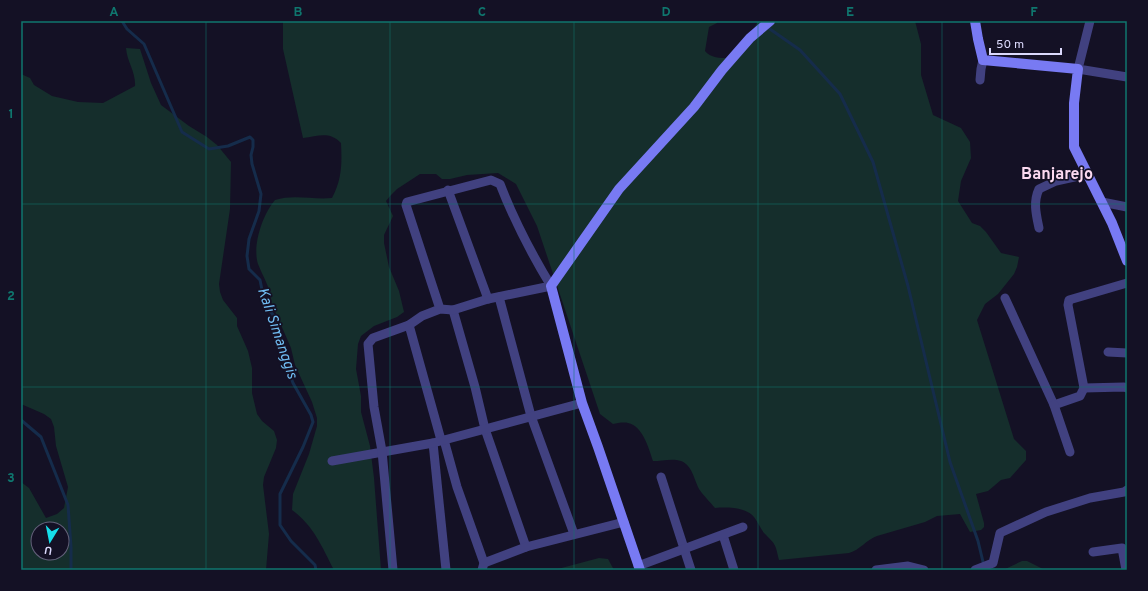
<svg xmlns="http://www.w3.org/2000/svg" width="1148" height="591" viewBox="0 0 1148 591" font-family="Overpass,sans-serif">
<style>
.green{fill:#152e2c;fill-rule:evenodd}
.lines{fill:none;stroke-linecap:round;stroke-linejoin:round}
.stream{stroke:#152c4b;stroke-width:3}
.street{stroke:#414180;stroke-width:9}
.secondary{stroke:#787af3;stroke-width:10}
.grid{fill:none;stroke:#0f766e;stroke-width:1;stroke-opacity:0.55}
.labels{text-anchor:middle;stroke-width:3.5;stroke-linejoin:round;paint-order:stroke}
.water-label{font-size:15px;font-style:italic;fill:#70bcf2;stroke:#141125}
.quarter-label{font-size:16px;font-weight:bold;fill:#fcdaf1;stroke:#141125}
.neatline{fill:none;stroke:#0f766e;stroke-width:1.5}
.grid-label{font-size:13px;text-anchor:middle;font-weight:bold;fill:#0f766e}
</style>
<rect width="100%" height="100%" fill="#141125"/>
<!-- green -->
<g class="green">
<path d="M283,21H717V23L709,27L705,51C710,58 721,58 728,58L753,30L758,21H915L921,44V75L933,115L961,128L970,142L971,158L961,181L958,201L972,223L980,226L986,232L1001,253L1019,257L1017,267L1014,274L998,294L985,304L977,320L1014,439L1026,451V460L1010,478L1001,480L988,491L976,494L984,523V527L981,530L970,532L960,514L937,516L925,522L877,536C866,540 860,550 849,553L779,560C775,543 776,545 764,533C760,528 758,522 754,517C746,507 727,507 715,508C710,502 703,495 699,489C694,479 692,465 681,461C673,458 661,461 653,461C649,449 643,426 628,423C624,422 617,423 613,424L600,414L537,226L516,184L498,173L467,175L450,179H442L436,174H420L397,189L391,195L386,201L393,216L384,235V243L389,267L399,291L404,312L397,317L374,326L361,336L358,344L356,369L361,396V412L370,446L374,478L381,570H334C322,547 314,526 292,510L293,494L309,454L317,426V418L312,402L295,365L291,348L271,302C271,288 263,277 258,264C252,245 263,214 275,200C294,194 313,200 332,198C342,179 342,164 341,143C330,131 318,136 303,138L283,49Z"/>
<path d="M126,48L140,49L151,83L161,105L189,126L207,137L217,145L231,162L230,209L219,284L220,292L223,300L237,318V326L248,351L252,368V393L257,414L262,421L274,431L277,440L276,448L264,477L263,485L269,534L266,570H21V482L29,488L46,518L57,514L64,508L68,487L56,446L54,427L51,419L44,414L21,404V74L30,78L34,85L52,96L78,102L103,103L135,86C136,72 127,62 126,48ZM38,529H62V553H38Z"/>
<polygon points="599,558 608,559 614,570 554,570"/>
<polygon points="1022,561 1027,561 1045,570 1003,570"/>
</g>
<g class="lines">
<!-- stream -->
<g class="stream">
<polyline points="122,21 127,29 144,44 182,132 209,149 228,146 250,137 253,140 253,147 251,155 252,164 261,194 259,211 249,239 247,256 249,269 260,280 265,305 274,316 283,357 293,383 311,415 313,422 303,447 280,494 280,525 291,541 315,565 316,570"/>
<polyline points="767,27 800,50 840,94 873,162 908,286 950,462 978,541 984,566"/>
<polyline points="21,420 41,437 68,505 71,547 71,570"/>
</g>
<!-- street -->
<g class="street">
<polyline points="1090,21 1078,69 1127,77"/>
<polyline points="980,80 981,69 983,60"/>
<polyline points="448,190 488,299"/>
<polyline points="1102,202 1127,207"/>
<path d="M1039,228C1036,214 1033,202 1039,189L1056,181L1088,174"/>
<polyline points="499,297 531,416 574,534"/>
<polyline points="1005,298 1054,405 1080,396 1084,388 1068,305 1069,300 1127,283"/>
<polyline points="453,310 475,387 485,429 526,547"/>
<polyline points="409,325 441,440"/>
<polyline points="1108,352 1127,353"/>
<polyline points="1084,388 1124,387 1127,388"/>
<polyline points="1054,405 1070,452"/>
<polyline points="444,440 457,487 484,563"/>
<polyline points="433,443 446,570"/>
<polyline points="332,461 433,443 582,403"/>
<polyline points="661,477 691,570"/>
<polyline points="723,535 734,570"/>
<polyline points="1093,552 1122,548 1126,570"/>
<polyline points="638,566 743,527"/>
<path d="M393,570L382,451L374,407L368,344L373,338L409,325L422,316L440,309L453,310L488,299L551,286C531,253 514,220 500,184L491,180L407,202L406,205L440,309"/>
<polyline points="482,570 484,563 526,547 624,522"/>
<polyline points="876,570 908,566 924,570"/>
<polyline points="975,570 993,563 1000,533 1046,512 1090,498 1124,492 1127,490"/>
</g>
<!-- secondary -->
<g class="secondary">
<polyline points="975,21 978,39 983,60 1078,69 1074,103 1074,147 1112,223 1127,261"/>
<polyline points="640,570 598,447 582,403 551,286 619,189 694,107 722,70 750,38 770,21"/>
</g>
</g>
<!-- grid -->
<path class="grid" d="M206,21V570M390,21V570M574,21V570M758,21V570M942,21V570M21,204H1127M21,387H1127"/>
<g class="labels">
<!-- water labels -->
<g class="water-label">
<text transform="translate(278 333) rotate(71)" y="5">Kali Simanggis</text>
</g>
<!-- quarter labels -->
<g class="quarter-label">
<text x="1057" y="179">Banjarejo</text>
</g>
</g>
<!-- border -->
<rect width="1148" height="591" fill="none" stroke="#141125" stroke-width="44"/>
<!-- north arrow -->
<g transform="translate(50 541) rotate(190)"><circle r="19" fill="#141125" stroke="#64617b"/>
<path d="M0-3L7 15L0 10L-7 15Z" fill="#16deea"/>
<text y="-6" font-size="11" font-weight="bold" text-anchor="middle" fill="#dbd9fc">U</text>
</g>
<!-- scale -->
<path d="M990 48v6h71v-6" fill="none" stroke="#dbd9fc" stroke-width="2"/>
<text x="996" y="48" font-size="12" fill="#dbd9fc" stroke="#141125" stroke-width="3" paint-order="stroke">50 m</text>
<rect x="22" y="22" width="1104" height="547" class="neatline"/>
<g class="grid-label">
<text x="114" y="16">A</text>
<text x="298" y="16">B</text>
<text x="482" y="16">C</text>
<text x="666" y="16">D</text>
<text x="850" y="16">E</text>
<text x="1034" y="16">F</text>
<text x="11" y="118">1</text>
<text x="11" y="300">2</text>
<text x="11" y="482">3</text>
</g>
</svg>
